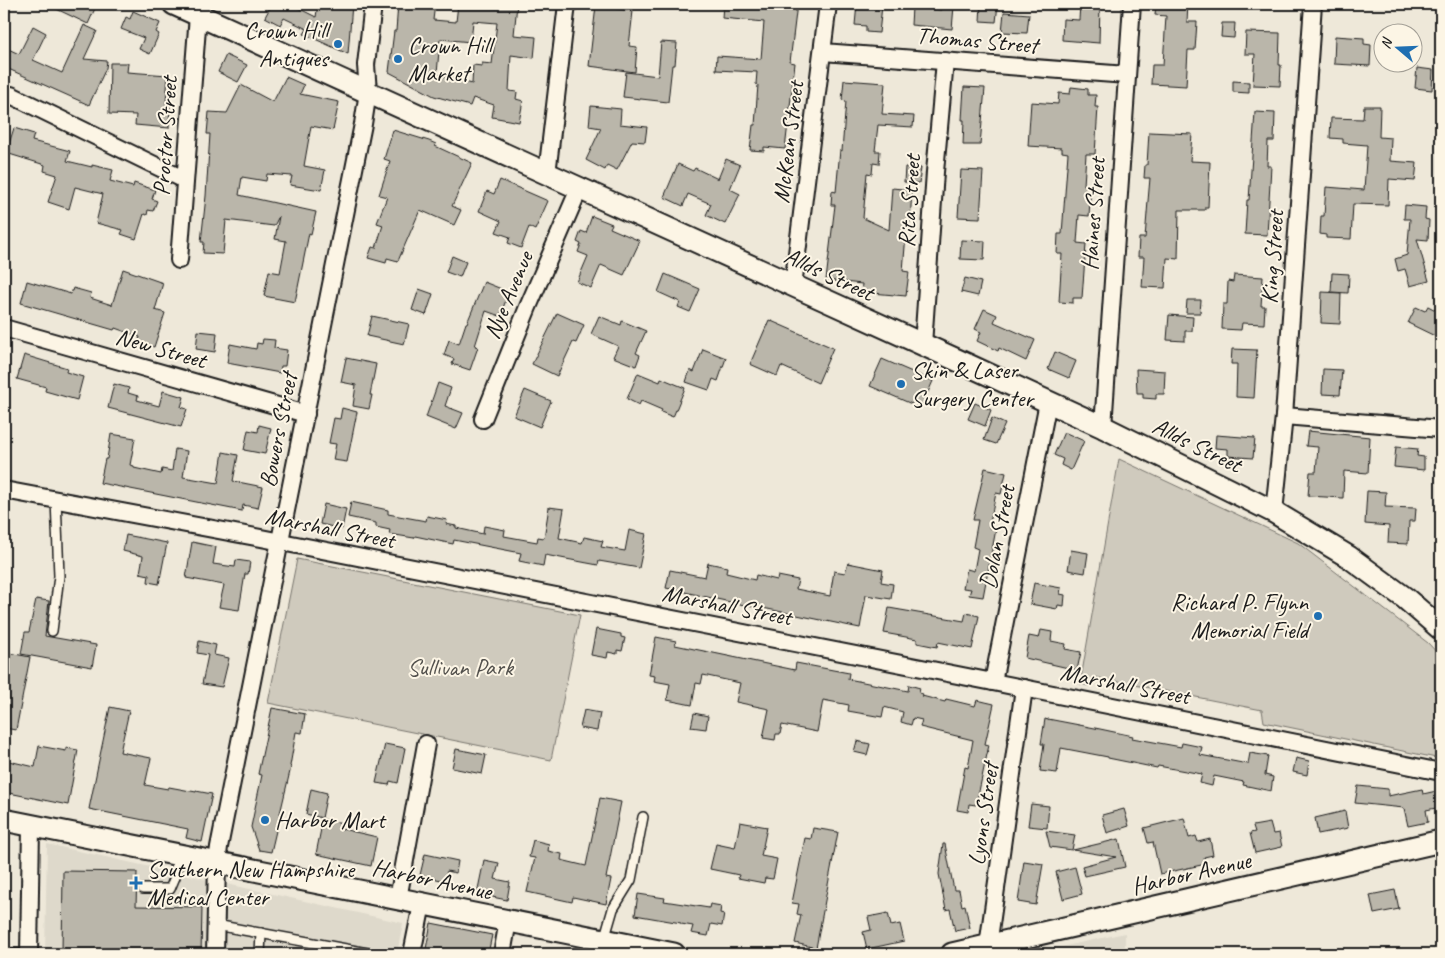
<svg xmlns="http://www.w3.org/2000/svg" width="1445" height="958" viewBox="0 0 1445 958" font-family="Caveat,sans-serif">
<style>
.built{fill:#ded9cb}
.green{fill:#cfcabd;stroke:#76736c}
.building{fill:#bab6aa;stroke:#1c1c1c;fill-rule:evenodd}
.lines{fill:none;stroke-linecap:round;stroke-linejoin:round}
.service-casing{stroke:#1c1c1c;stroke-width:12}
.minor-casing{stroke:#1c1c1c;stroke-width:20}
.tertiary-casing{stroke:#1c1c1c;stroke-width:25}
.service{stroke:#fcf5e5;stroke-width:9}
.minor{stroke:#fcf5e5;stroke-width:16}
.tertiary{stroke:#fcf5e5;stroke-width:21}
.poi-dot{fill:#1f6fb2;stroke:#fcf5e5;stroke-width:2}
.labels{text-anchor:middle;stroke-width:4;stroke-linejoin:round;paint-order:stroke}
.poi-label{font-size:24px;fill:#1c1c1c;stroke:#fcf5e5;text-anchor:start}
.street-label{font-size:24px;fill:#1c1c1c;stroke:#fcf5e5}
.park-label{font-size:24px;fill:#52504c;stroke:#fcf5e5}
</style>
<rect width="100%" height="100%" fill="#eee8d9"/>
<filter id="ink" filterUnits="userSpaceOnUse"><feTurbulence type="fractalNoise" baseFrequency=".02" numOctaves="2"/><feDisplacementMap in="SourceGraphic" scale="10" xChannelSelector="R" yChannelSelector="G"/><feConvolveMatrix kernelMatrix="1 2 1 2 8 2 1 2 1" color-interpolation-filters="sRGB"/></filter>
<g filter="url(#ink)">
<!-- built -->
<g class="built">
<polygon points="47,844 403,923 397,954 45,954"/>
<polygon points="1125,933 1125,954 1029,954"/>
</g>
<!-- green -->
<g class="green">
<polygon points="1119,459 1298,543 1428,643 1441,657 1441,759 1264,722 1262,710 1094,677 1091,686 1080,684"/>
<polygon points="297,559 580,615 551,760 268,703"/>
</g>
<!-- building -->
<g class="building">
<polygon points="46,4 97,4 88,24"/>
<polygon points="272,4 290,4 316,17 318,4 352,4 348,54 304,34 307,29 284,18 280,25 265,17"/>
<path d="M398,4H435L433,20L456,22L458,4L497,8L498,4H517L514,35L536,37L534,58L511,55L509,91L517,92L516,99L523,101L519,122L492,117L494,105L473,98L470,106L434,96L389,72L394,31H396ZM473,21L497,23L492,64L482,63V66L473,65L472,84L437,74L440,39L471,42Z"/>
<polygon points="723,4 766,8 766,4 797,4 790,62 795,63 785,149 764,147 764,151 750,150 753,125 755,125 758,85 756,84 757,72 716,70 717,56 761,59 764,22 722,18"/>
<polygon points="857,4 882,6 879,33 866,32 866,26 855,25"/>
<polygon points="942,4 954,6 952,29 911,25 912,7 941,10"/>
<polygon points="981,4 998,4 996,22 980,21"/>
<polygon points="1080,4 1100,4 1099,43 1062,40 1063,19 1079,20"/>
<polygon points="1156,4 1188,4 1187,22 1197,22 1195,50 1188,50 1186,86 1151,84 1152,65 1163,65 1166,16 1155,15"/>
<polygon points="596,6 633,11 629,46 637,47 635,72 589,66"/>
<polygon points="133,11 160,23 156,32 159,34 150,54 139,49 144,38 121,29 126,17 130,19"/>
<polygon points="1004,12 1029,14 1027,33 1002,32"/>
<polygon points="1222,23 1235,23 1234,38 1221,37"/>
<polygon points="84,25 97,31 84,59 107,61 106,68 89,105 4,67 4,47 19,54 33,26 46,33 33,60 62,73"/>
<polygon points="1246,32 1280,33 1279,65 1281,65 1280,86 1253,85 1255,54 1245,54"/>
<polygon points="1335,36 1364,38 1364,44 1371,45 1370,66 1334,64"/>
<polygon points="661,42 677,43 675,65 672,65 668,102 623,97 626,72 658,76"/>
<polygon points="226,55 247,65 238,82 218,72"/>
<polygon points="110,63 128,63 127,72 168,75 166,104 170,104 169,128 135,125 136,115 109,114"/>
<polygon points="1417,68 1433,70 1432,90 1415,88"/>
<polygon points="286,77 304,85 300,94 339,102 333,130 311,126 304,166 325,170 321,190 290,185 292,176 267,174 266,181 242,177 239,195 316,212 311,234 309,233 295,302 264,296 269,271 280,273 286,241 275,239 279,216 274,226 226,220 223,254 203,253 204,242 201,242 206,196 210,134 207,134 209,112 227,113 241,85 273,102"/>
<polygon points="844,80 885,83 882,114 914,116 913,127 878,125 875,151 880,151 879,164 873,163 872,174 867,173 863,218 889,230 892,188 912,190 910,222 907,222 903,271 909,272 906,296 861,292 862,284 826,280 835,205 831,205 832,191 836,192 840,150 842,151 846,101 842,100"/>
<polygon points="1233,81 1249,82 1249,93 1233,92"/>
<polygon points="964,87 985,88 980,145 963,145 964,120 962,120"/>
<polygon points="1071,87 1088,89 1088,95 1096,95 1095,107 1098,107 1095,154 1086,154 1084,185 1091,185 1089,216 1079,215 1077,243 1086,244 1082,298 1073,298 1073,303 1059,302 1062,254 1057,254 1058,234 1062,234 1068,153 1062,152 1062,148 1028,146 1031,102 1058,104 1059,93 1070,94"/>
<polygon points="591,106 621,109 620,124 647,127 645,142 632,141 617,170 607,165 605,170 586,160 601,128 589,126"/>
<polygon points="1364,106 1380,106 1379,137 1391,138 1390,161 1417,163 1415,181 1389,179 1388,205 1353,204 1351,239 1326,238 1326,235 1320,234 1321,216 1324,216 1326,187 1364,190 1367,145 1343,143 1343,139 1330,138 1331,118 1363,119"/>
<polygon points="1255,112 1275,113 1274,141 1268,141 1267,166 1271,166 1267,235 1245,234 1247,200 1249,200"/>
<polygon points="14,128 34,134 32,141 70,151 67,161 92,167 92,165 113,170 110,181 133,187 134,183 155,190 152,199 157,201 153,211 148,210 147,215 144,214 136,239 121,234 123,230 96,223 103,194 75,187 69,209 48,202 57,175 44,171 45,165 6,153"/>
<polygon points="393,130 429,141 436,144 435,146 472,163 452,206 461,210 454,225 420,210 398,261 387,258 386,263 368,258 372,247 376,248 383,225 377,223 387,197 379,195 390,161 384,159"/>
<polygon points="1149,132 1192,134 1190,161 1210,162 1208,207 1205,207 1205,210 1179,210 1178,259 1167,258 1165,288 1142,287 1144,257 1138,257 1139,238 1145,238 1148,201 1150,178 1144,178 1145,165 1147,165"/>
<polygon points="726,159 740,165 730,189 740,194 725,224 706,215 711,204 688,194 683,206 664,197 678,164 693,171 695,168 718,179"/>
<polygon points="905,167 921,168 919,183 904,182"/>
<polygon points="961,170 983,171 980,218 958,217"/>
<polygon points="500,180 548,201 535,230 529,227 521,248 508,243 510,237 496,232 501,221 479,211 487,191 494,194"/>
<polygon points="1405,205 1426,207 1425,219 1429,220 1428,240 1417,239 1429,281 1410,286 1405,269 1398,271 1395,259 1407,255 1410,219 1404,219"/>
<polygon points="592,216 612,224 610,228 640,241 624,275 601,265 591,288 577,282 588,256 578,252 581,244 577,242 581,231 586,233"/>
<polygon points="961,240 985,241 984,260 960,259"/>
<polygon points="452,256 466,262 460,277 446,272"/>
<polygon points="123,269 163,283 155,310 165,313 154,347 138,342 140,337 115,328 114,330 21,303 27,281 71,294 73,288 91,293 90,298 112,305"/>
<polygon points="1332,273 1349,274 1348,293 1331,292"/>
<polygon points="665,274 700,289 690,312 678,307 680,302 658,292"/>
<polygon points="1234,275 1263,277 1261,306 1265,306 1264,324 1242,323 1241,330 1222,329 1223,304 1227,304 1228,281 1233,282"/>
<polygon points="965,278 981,282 978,296 961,292"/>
<polygon points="484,282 509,292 500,316 486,311 475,346 478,347 470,370 452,364 454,359 444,355 449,340 459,344 466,323 467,323"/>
<polygon points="419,289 433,294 426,315 412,310"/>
<polygon points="1322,292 1341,293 1340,324 1321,323"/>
<polygon points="1187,300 1201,300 1200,313 1186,313"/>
<polygon points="1428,306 1441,313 1441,339 1408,323 1416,307 1425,311"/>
<polygon points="984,309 997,315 994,322 1035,340 1026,361 999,348 998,351 977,341 981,332 975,329"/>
<polygon points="557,313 584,325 576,343 573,342 557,376 532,364"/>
<polygon points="1169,315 1193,317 1192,331 1185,331 1185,341 1167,340"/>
<polygon points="372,316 409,324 404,344 367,336"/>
<polygon points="599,316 621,325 622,321 646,331 636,353 640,355 636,366 613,357 618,346 591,334"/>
<polygon points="769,320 833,348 818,383 781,366 777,376 750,364"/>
<polygon points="198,331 217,333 215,352 196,349"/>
<polygon points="263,339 275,340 274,348 287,350 285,366 281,366 280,373 227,363 230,344 256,349 257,343 262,344"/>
<polygon points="703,349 726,358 718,381 713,379 709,390 686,382 690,370 694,372"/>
<polygon points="1232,349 1257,350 1254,398 1236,397 1237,364 1231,364"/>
<polygon points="1055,352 1076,361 1069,378 1048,369"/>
<polygon points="24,355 67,368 66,372 83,377 77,400 45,391 46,387 17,379"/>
<polygon points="346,358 376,364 370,395 372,395 369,409 353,406 356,385 341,382"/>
<polygon points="882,359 933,381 921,408 870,386"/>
<polygon points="1136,369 1165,371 1164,394 1156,394 1156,399 1143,398 1143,393 1137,393"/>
<polygon points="1323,369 1342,370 1340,395 1322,394"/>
<polygon points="638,373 660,382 661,378 685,388 673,417 661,412 662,410 641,401 639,405 627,399"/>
<polygon points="438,383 451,388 445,406 463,413 456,429 426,417"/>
<polygon points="114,384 129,388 128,393 138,396 137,400 159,406 163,391 184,397 181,407 187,409 181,427 108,408"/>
<polygon points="525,390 551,401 540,427 514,416"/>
<polygon points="975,403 991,410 985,426 968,419"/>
<polygon points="342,408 357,412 347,462 333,460 336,444 329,443 334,418 340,419"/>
<polygon points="992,418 1005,424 996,444 984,440"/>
<polygon points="259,425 271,428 265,454 244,450 248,430 258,432"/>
<polygon points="1308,431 1370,437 1368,473 1344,471 1343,498 1308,496 1310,472 1316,472 1318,447 1306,446"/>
<polygon points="1064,432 1084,441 1071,470 1061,465 1063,459 1054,455"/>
<polygon points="111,434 135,438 130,465 134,466 134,468 161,474 162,469 172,471 175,449 187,451 183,477 218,483 223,452 238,455 233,481 263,487 258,508 243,505 242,511 100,483 105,459 107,459"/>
<polygon points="1216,435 1255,438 1253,458 1228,456 1228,449 1215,448"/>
<polygon points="1396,447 1418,449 1417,456 1424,457 1424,470 1394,467"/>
<polygon points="985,468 1006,473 1001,494 996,493 989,528 996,529 983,597 969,595 971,589 963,588 967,569 974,571 978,549 973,547 978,520 973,520"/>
<polygon points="1367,491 1386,492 1385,507 1416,508 1415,521 1409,521 1408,544 1388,543 1389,526 1365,524"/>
<polygon points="351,502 388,510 388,514 426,521 427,516 447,520 446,524 456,526 456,528 483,534 484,526 505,530 504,536 537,542 538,537 544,538 549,507 564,509 559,538 582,543 584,537 603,541 601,547 625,551 629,530 646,534 639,568 599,561 598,565 545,555 543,566 519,561 521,553 454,540 453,544 415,536 414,538 389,534 390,530 376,527 376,523 348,517"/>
<polygon points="324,504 346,509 342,529 320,524"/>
<polygon points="126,535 167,543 159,584 148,582 149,575 140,573 143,556 123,551"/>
<polygon points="192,542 216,547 213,564 235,567 236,560 250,562 248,574 245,574 239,610 219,607 224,585 186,578"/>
<polygon points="1071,550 1088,553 1085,573 1068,570"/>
<polygon points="708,563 727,567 726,573 755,580 756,575 777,580 778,576 798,580 796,589 830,596 834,571 845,573 848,563 883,570 881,582 893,584 891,599 866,595 860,628 758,607 758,608 666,588 670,570 705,577"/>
<polygon points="1034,583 1061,588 1060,594 1065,595 1064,606 1058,605 1057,609 1030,604"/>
<polygon points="36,599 49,601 45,636 96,645 92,667 21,654 25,632 29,632"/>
<polygon points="889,608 964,621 966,613 979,616 972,649 938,642 937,647 917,643 917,639 884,633"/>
<polygon points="596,629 621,634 621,637 625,638 622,651 617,650 617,654 608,652 607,658 591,655"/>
<polygon points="1041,630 1052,632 1051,641 1066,644 1065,649 1081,652 1077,670 1025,658 1029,636 1039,638"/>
<polygon points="656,637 676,641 675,645 795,670 796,663 849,673 848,679 908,691 909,685 920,688 919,693 923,694 922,696 945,702 946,699 975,706 977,700 994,704 985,744 989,745 976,805 969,804 968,812 957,810 965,767 968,768 973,740 920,727 922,720 913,718 911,725 901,722 903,712 884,707 882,717 848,711 849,705 823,700 817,732 782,725 780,734 776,734 775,740 763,738 769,709 736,702 740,683 703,675 701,684 696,683 692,705 667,700 670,684 654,681 655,676 649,675"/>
<polygon points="199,641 216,645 214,655 229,658 222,687 202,684 208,655 197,653"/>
<polygon points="4,652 30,657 16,730 4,728"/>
<polygon points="110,707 129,711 120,752 151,758 145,785 168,789 169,787 196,792 196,791 212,794 202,842 186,838 188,829 89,809"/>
<polygon points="272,708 305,714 302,733 296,732 290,766 291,767 271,852 259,850 251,827 262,775 258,774"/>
<polygon points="584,710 600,713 597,731 580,728"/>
<polygon points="694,713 708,716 706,729 691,727"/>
<polygon points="1045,719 1048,720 1048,719 1100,729 1133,736 1132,738 1181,747 1182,743 1202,747 1200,755 1248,764 1250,753 1268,756 1265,775 1273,777 1271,791 1243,785 1244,782 1214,776 1212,786 1200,783 1202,774 1158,766 1157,768 1108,758 1108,757 1061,748 1057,773 1040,771 1044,744 1041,744"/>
<polygon points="857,741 870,744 867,755 854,752"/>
<polygon points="385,744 405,748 398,783 390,781 389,785 376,783"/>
<polygon points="39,746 66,751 66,748 78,750 68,805 4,792 4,760 35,767"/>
<polygon points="456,749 486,755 482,774 452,768"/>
<polygon points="1296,758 1309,761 1307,775 1293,772"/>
<polygon points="1358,786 1388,789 1388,796 1422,789 1423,794 1441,790 1441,807 1426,810 1428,822 1408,826 1404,808 1355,803"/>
<polygon points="311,789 327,793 322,818 306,814"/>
<polygon points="600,798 621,802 606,878 611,879 606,904 573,897 572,902 527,892 535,858 529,857 533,840 549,844 548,851 562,854 561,860 586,866"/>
<polygon points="1031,804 1049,806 1047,828 1028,826"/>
<polygon points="1124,809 1129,826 1107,833 1102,815"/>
<polygon points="1345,811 1348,828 1318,834 1315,818"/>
<polygon points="1184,818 1189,838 1196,836 1198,842 1210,839 1213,855 1204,857 1206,864 1160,874 1153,842 1148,843 1144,828"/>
<polygon points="323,819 343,823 342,829 377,837 371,866 316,854"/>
<polygon points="740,822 767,827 761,856 777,859 773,879 765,878 764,883 738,878 739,875 710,869 716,844 735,848"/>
<polygon points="1270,823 1273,834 1279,833 1282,847 1255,853 1250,833 1255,832 1253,826"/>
<polygon points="813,828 838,832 816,948 795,943 801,915 797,914 799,904 792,903 805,838 811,839"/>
<polygon points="1046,831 1075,835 1072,850 1050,847"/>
<polygon points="1119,839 1125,867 1085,876 1082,866 1116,857 1073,850"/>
<polygon points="943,844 945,844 954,890 959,890 962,906 965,905 970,928 955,931 950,909 946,910 939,874"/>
<polygon points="425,854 458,861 456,873 447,871 445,881 420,875"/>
<polygon points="484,860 499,863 495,879 510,882 507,900 477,894"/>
<polygon points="1024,861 1043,864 1036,905 1018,902"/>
<polygon points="1075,867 1082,894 1063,899 1056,872"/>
<polygon points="63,871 137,872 136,906 202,907 201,954 62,954"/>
<polygon points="1395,890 1399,909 1374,914 1370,895"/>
<polygon points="638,894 665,898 664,901 709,908 710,904 721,906 720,913 724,914 722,926 711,924 708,936 691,933 693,926 681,924 681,923 635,915"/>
<polygon points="888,913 891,926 900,924 904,941 867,949 863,932 871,930 868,917"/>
<polygon points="431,923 492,935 488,954 425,954"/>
</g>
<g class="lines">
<defs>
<g id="service">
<polyline points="52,631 59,576 56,499"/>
<polyline points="143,889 170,889 175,877 178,855"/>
<polyline points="216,925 373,954"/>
<polyline points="604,940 613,909 631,880 643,817"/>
<polyline points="4,954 29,954"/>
<polyline points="260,954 261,933"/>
</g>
<g id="minor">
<polyline points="823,52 1127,75"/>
<polyline points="11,95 185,180"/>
<polyline points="547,174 567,4"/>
<polyline points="179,260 198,15"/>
<polyline points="793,286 828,4"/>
<polyline points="4,328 306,414"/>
<polyline points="923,345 935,172 945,61"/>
<polyline points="1284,416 1441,429"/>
<polyline points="483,419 528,307 579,189"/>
<polyline points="1103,427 1132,4"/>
<polyline points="4,490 261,538 993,682 1441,772"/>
<polyline points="1274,512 1284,416 1313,4"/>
<polyline points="993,682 1048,402"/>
<polyline points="398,899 426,744"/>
<polyline points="988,946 1024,688"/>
<polyline points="29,954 31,826"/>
<polyline points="215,954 217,863 219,847 363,124 368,92 366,65 373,4"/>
<polyline points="412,954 422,904"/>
<polyline points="502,954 508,921"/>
</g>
<g id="tertiary">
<polyline points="174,4 968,365 1103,427 1230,490 1274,512 1349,557 1405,598 1441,629"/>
<polyline points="4,820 674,954"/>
<polyline points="952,954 1441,841"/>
</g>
</defs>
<!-- service casing -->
<use href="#service" class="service-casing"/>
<!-- minor casing -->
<use href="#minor" class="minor-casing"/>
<!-- tertiary casing -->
<use href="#tertiary" class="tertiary-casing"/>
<!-- service -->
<use href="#service" class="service"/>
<!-- minor -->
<use href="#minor" class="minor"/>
<!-- tertiary -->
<use href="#tertiary" class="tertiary"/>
</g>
</g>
<!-- markers -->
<g class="poi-dot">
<circle cx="338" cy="44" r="5"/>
<circle cx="398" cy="59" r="5"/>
<circle cx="901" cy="384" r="5"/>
<circle cx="1318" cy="616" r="5"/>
<circle cx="265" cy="820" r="5"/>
<path d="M133.5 875.5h5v5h5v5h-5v5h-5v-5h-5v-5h5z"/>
</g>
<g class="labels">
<!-- poi labels -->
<g class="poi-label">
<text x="328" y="38" text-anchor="end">Crown Hill<tspan x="328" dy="28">Antiques</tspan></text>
<text x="408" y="53">Crown Hill<tspan x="408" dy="28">Market</tspan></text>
<text x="911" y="378">Skin &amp; Laser<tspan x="911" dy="28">Surgery Center</tspan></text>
<text x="1308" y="610" text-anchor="end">Richard P. Flynn<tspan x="1308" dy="28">Memorial Field</tspan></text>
<text x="275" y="828">Harbor Mart</text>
<text x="147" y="877">Southern New Hampshire<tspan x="147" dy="28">Medical Center</tspan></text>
</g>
<!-- street labels -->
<g class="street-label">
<text transform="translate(977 40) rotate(5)" y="8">Thomas Street</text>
<text transform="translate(165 136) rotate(-86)" y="8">Proctor Street</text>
<text transform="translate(788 142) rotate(-83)" y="8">McKean Street</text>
<text transform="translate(909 201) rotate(-86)" y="8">Rita Street</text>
<text transform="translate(1093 214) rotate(-86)" y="8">Haines Street</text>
<text transform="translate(1272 257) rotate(-86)" y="8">King Street</text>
<text transform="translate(829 274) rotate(25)" y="8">Allds Street</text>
<text transform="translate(508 295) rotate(-67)" y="8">Nye Avenue</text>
<text transform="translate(161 348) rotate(16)" y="8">New Street</text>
<text transform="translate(278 430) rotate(-79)" y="8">Bowers Street</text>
<text transform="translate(1197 445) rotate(26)" y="8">Allds Street</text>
<text transform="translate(330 528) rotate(11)" y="8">Marshall Street</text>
<text transform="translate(997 537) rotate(-79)" y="8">Dolan Street</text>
<text transform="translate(727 605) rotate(11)" y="8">Marshall Street</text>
<text transform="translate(1125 684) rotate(11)" y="8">Marshall Street</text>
<text transform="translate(983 814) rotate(-82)" y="8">Lyons Street</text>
<text transform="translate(1191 873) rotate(-13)" y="8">Harbor Avenue</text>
<text transform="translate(432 879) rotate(12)" y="8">Harbor Avenue</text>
</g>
<!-- park labels -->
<g class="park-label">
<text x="460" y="675">Sullivan Park</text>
</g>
</g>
<!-- margin -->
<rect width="1445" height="958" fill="none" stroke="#fcf5e5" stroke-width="20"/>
<rect x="10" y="10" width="1425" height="938" fill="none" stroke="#1c1c1c" stroke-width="2" filter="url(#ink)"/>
<!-- north arrow -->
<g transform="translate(1398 48) rotate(289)"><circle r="24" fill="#fcf5e5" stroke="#a29e95"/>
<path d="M0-4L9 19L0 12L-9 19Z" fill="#1f6fb2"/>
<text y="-8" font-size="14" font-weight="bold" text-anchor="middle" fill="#1c1c1c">N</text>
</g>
</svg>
